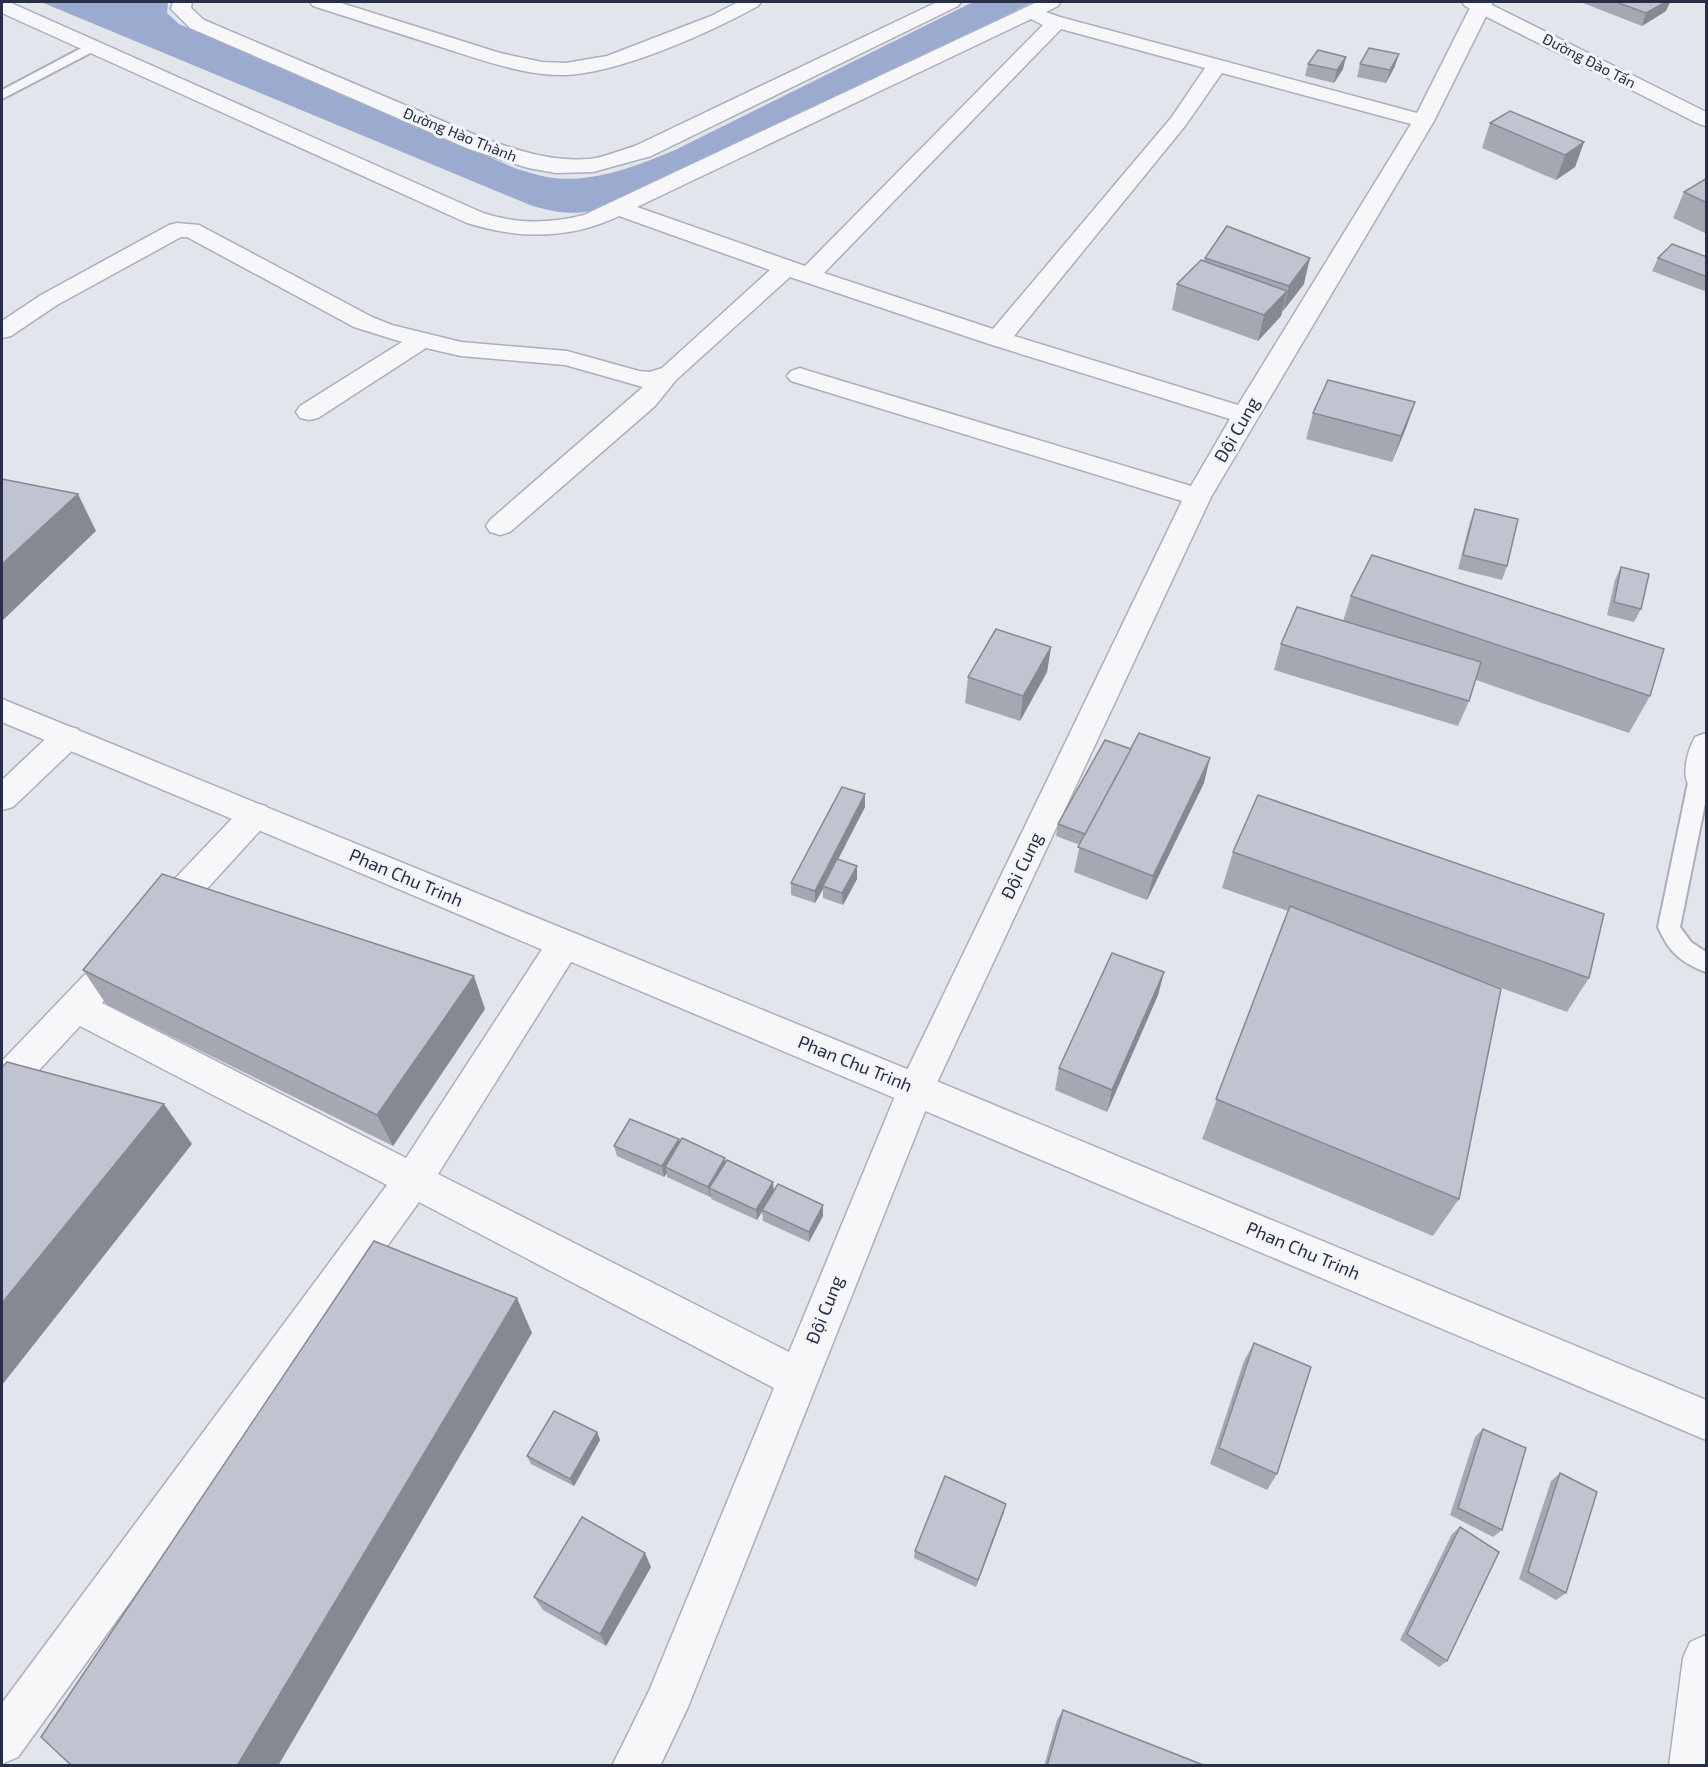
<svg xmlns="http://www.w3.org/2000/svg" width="1708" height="1767" viewBox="0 0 1708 1767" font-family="'Exo 2',sans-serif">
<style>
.water{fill:#9babd0}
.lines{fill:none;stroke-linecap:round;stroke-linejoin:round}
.service-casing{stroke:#abaebb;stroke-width:4}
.minor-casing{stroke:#abaebb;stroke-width:3}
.tertiary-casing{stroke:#abaebb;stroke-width:3}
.service{fill:#f7f7fa;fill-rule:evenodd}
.minor{fill:#f7f7fa;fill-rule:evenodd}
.tertiary{fill:#f7f7fa;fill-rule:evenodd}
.wall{fill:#a5a8b3}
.shaded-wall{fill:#868892}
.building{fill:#c0c3d0;stroke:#868892;stroke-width:1.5}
.labels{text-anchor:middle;stroke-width:6;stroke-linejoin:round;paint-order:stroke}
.far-street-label{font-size:15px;fill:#292e47;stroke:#f3f5f9}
.street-label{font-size:18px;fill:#292e47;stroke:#f3f5f9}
</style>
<rect width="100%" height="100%" fill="#e3e5ed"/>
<!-- water -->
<path class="water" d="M41,2H168L167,13L179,24L517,169C529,172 542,177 554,178C593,183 640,165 675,150L973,2H1033L622,204C584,214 568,217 530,205Z"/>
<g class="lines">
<defs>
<g id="service">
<polygon points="91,43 98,47 96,50 2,99 2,90"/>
<path d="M1700,770L1706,772V799L1680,927L1691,942L1706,952V972C1681,963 1668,951 1658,927L1689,778L1692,772Z"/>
</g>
<g id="minor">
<path d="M2,2H9L483,213C516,224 550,224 584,215L1037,2H1060L1058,6L1046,12L1060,17L1417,113L1473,2H1493L1434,121L1211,497L934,1089L688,1707L660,1766H612L649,1691L774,1388L419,1202L18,1757L2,1764V1703L387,1185L80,1026L15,1096L2,1101V1061L113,945L125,941L137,945L142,955L137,965L102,1003L406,1158L552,934L564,930L576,934L581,944L576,954L438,1174L789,1352L898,1089L1182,501L791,381L787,376L791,371L800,368L809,371L1191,486L1230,419L989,344L790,277L676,380L655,406L510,532L500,535L490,532L486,526L490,520L643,387L565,365L461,356L426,348L318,418L309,420L300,418L296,412L300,406L402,342L354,327L187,237H181L57,305L11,336L2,338V321L41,295L169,225L177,223L199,225L372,317L392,325L461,342L567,351L639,371L650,372L662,368L770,270L619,216C569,240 519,239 467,223L2,13ZM1031,19L1043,25L805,266L637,207ZM1061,29L1205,68L1171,118L993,329L824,273ZM1222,73L1411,124L1238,405L1014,336L1185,126Z"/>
<path d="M173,2H192L191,8L204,20L485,139C520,151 552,162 590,159C605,157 621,150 635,146L937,2H961L958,6L651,156L593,172L556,173L528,168L469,149L190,28L171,9Z"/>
<path d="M310,2H338L500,53L542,62L566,63L607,56L711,16L738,2H761L758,6C709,33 620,73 565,75C524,76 482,60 444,48C401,34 357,20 313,6Z"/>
<polygon points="67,726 78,729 82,737 78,745 13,807 2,810 2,780 56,729"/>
<path d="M1706,733V788L1700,790L1689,786C1681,773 1688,750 1695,737Z"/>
<polygon points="255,803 266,806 271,815 266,824 172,927 160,931 148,927 143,917 148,907 244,806"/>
<polygon points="1706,1635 1706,1766 1669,1766 1683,1658 1690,1642"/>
</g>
<g id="tertiary">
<polygon points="1462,2 1486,2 1706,112 1706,126 1699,124 1465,6"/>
<polygon points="2,699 929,1078 1706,1400 1706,1440 2,722"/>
</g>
</defs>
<!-- service casing -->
<use href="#service" class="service-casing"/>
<!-- minor casing -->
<use href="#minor" class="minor-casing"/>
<!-- tertiary casing -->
<use href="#tertiary" class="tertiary-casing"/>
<!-- service -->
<use href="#service" class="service"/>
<!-- minor -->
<use href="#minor" class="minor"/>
<!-- tertiary -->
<use href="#tertiary" class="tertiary"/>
</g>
<!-- wall -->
<g class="wall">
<polygon points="1583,2 1670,2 1666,11 1642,26 1583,3"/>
<polygon points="1308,64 1343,69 1334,83 1305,76"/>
<polygon points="1360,64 1395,66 1386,83 1357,77"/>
<polygon points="1490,123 1584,142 1575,167 1556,180 1482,148"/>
<polygon points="1707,178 1707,234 1673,218 1684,192"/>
<polygon points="1707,257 1707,292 1652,271 1658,258"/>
<polygon points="1205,258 1304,284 1283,311 1282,311 1281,316 1258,341 1172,310 1177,284 1204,261"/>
<polygon points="1415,402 1406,428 1392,462 1306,439 1313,413"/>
<polygon points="1475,509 1507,566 1502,580 1458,569 1470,522"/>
<polygon points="1621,567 1641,609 1634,622 1607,615 1615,580"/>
<polygon points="1351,596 1650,696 1629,733 1476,680 1469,701 1458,726 1274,670 1281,644 1343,621"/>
<polygon points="1051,647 1047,672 1020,721 965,703 968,677"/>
<polygon points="1131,749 1204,783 1147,900 1074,872 1080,845 1056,836 1058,824"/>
<polygon points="865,807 838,860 857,879 843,905 823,898 823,889 815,903 791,895 791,883"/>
<polygon points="1233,852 1589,978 1567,1012 1460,973 1459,1199 1433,1236 1202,1139 1288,911 1222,888"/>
<polygon points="83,970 485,1009 393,1146 106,1004"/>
<polygon points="1164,972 1158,995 1107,1112 1055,1090 1059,1068"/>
<polygon points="679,1139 680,1143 726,1162 774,1191 823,1216 809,1242 763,1221 762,1211 757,1220 711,1199 711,1196 710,1197 667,1177 667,1173 664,1177 617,1156 614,1146"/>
<polygon points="1254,1343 1277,1474 1267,1490 1210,1464 1244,1361"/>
<polygon points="1483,1429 1502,1530 1493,1537 1450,1515 1475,1437"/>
<polygon points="597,1432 600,1440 574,1486 531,1464 527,1456"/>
<polygon points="1560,1473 1566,1593 1556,1600 1519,1579 1551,1481"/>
<polygon points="1004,1512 976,1587 914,1558 915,1551"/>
<polygon points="1460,1527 1447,1661 1439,1667 1400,1640 1452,1534"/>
<polygon points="651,1567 606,1646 543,1610 534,1597"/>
<polygon points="1063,1710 1206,1766 1044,1766 1057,1720"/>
</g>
<!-- shaded-wall -->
<g class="shaded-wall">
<polygon points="1666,2 1670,2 1666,11 1642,26 1646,13"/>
<polygon points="1399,54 1395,66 1386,83 1390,70"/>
<polygon points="1346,57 1343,69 1334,83 1337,70"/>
<polygon points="1584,142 1575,167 1556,180 1565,155"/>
<polygon points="1310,258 1304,284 1283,311 1289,286"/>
<polygon points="1287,291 1281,316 1258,341 1264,315"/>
<polygon points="1415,402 1406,428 1392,462 1401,436"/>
<polygon points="78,494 96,531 2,621 2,564"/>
<polygon points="1051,647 1047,672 1020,721 1023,696"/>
<polygon points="1210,758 1204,783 1147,900 1153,876"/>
<polygon points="865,794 865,807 824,886 823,886 823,889 815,903 815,891"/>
<polygon points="857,866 857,879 843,905 842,893"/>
<polygon points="1164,972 1158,995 1107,1112 1112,1090"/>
<polygon points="474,976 485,1009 393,1146 377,1115"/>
<polygon points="164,1104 192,1144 2,1385 2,1303"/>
<polygon points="679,1139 681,1150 665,1167 667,1173 664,1177 662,1166"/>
<polygon points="725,1158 726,1168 709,1188 711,1196 710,1197 708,1187"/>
<polygon points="773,1182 774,1192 757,1220 756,1210"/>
<polygon points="823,1205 823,1216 809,1242 809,1232"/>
<polygon points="517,1298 532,1333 278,1766 237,1766"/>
<polygon points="597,1432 600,1440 574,1486 570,1479"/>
<polygon points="1006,1504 1004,1512 976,1587 978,1580"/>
<polygon points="645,1553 651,1567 606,1646 600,1634"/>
</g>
<!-- building -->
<g class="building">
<polygon points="1616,2 1666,2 1646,13"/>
<polygon points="1369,48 1399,54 1390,70 1360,64"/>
<polygon points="1318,50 1346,57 1337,70 1308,64"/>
<polygon points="1510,111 1584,142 1565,155 1490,123"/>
<polygon points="1707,178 1707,203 1684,192"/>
<polygon points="1227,226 1310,258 1289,286 1205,258"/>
<polygon points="1672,244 1707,257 1707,277 1658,258"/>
<polygon points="1201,260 1287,291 1264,315 1177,284"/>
<polygon points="1328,380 1415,402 1401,436 1313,413"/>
<polygon points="2,479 78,494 2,564"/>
<polygon points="1475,509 1518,519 1507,566 1463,555"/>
<polygon points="1372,555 1664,649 1650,696 1351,596"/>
<polygon points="1621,567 1649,574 1641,609 1614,602"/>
<polygon points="1297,607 1481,662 1469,701 1281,644"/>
<polygon points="996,629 1051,647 1023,696 968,677"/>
<polygon points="1139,733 1210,758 1153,876 1078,847"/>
<polygon points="1105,740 1131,749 1085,834 1058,824"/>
<polygon points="842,787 865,794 815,891 791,883"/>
<polygon points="1258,795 1604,914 1589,978 1233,852"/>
<polygon points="837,859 857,866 842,893 823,886"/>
<polygon points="162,874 474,976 377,1115 83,970"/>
<polygon points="1290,906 1501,989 1459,1199 1216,1099"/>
<polygon points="1112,953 1164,972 1112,1090 1059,1068"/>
<polygon points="7,1062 164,1104 2,1303 2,1067"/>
<polygon points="630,1119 679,1139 662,1166 614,1146"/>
<polygon points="682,1138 725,1158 708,1187 665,1167"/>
<polygon points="727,1160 773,1182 756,1210 709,1188"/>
<polygon points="778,1184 823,1205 809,1232 762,1210"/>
<polygon points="374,1241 517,1298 237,1766 72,1766 41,1737"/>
<polygon points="1254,1343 1311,1367 1277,1474 1219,1448"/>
<polygon points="554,1411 597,1432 570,1479 527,1456"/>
<polygon points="1483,1429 1526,1448 1502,1530 1458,1508"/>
<polygon points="1560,1473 1597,1492 1566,1593 1528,1572"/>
<polygon points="945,1476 1006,1504 978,1580 915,1551"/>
<polygon points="582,1517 645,1553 600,1634 534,1597"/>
<polygon points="1460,1527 1499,1552 1447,1661 1407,1634"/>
<polygon points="1063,1710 1206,1766 1047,1766"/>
</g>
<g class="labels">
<!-- far-street labels -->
<g class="far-street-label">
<text transform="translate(1589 61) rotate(27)" y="5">Đường Đào Tấn</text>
<text transform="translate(460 135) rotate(22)" y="5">Đường Hào Thành</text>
</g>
<!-- street labels -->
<g class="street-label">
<text transform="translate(1237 430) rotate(-60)" y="6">Đội Cung</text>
<text transform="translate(1022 866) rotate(-64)" y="6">Đội Cung</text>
<text transform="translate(406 878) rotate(23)" y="6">Phan Chu Trinh</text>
<text transform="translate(855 1064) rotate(22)" y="6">Phan Chu Trinh</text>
<text transform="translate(1303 1251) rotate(23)" y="6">Phan Chu Trinh</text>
<text transform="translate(825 1310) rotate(-68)" y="6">Đội Cung</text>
</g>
</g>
<!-- border -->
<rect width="1708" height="1767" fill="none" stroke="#292e47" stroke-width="6"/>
</svg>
